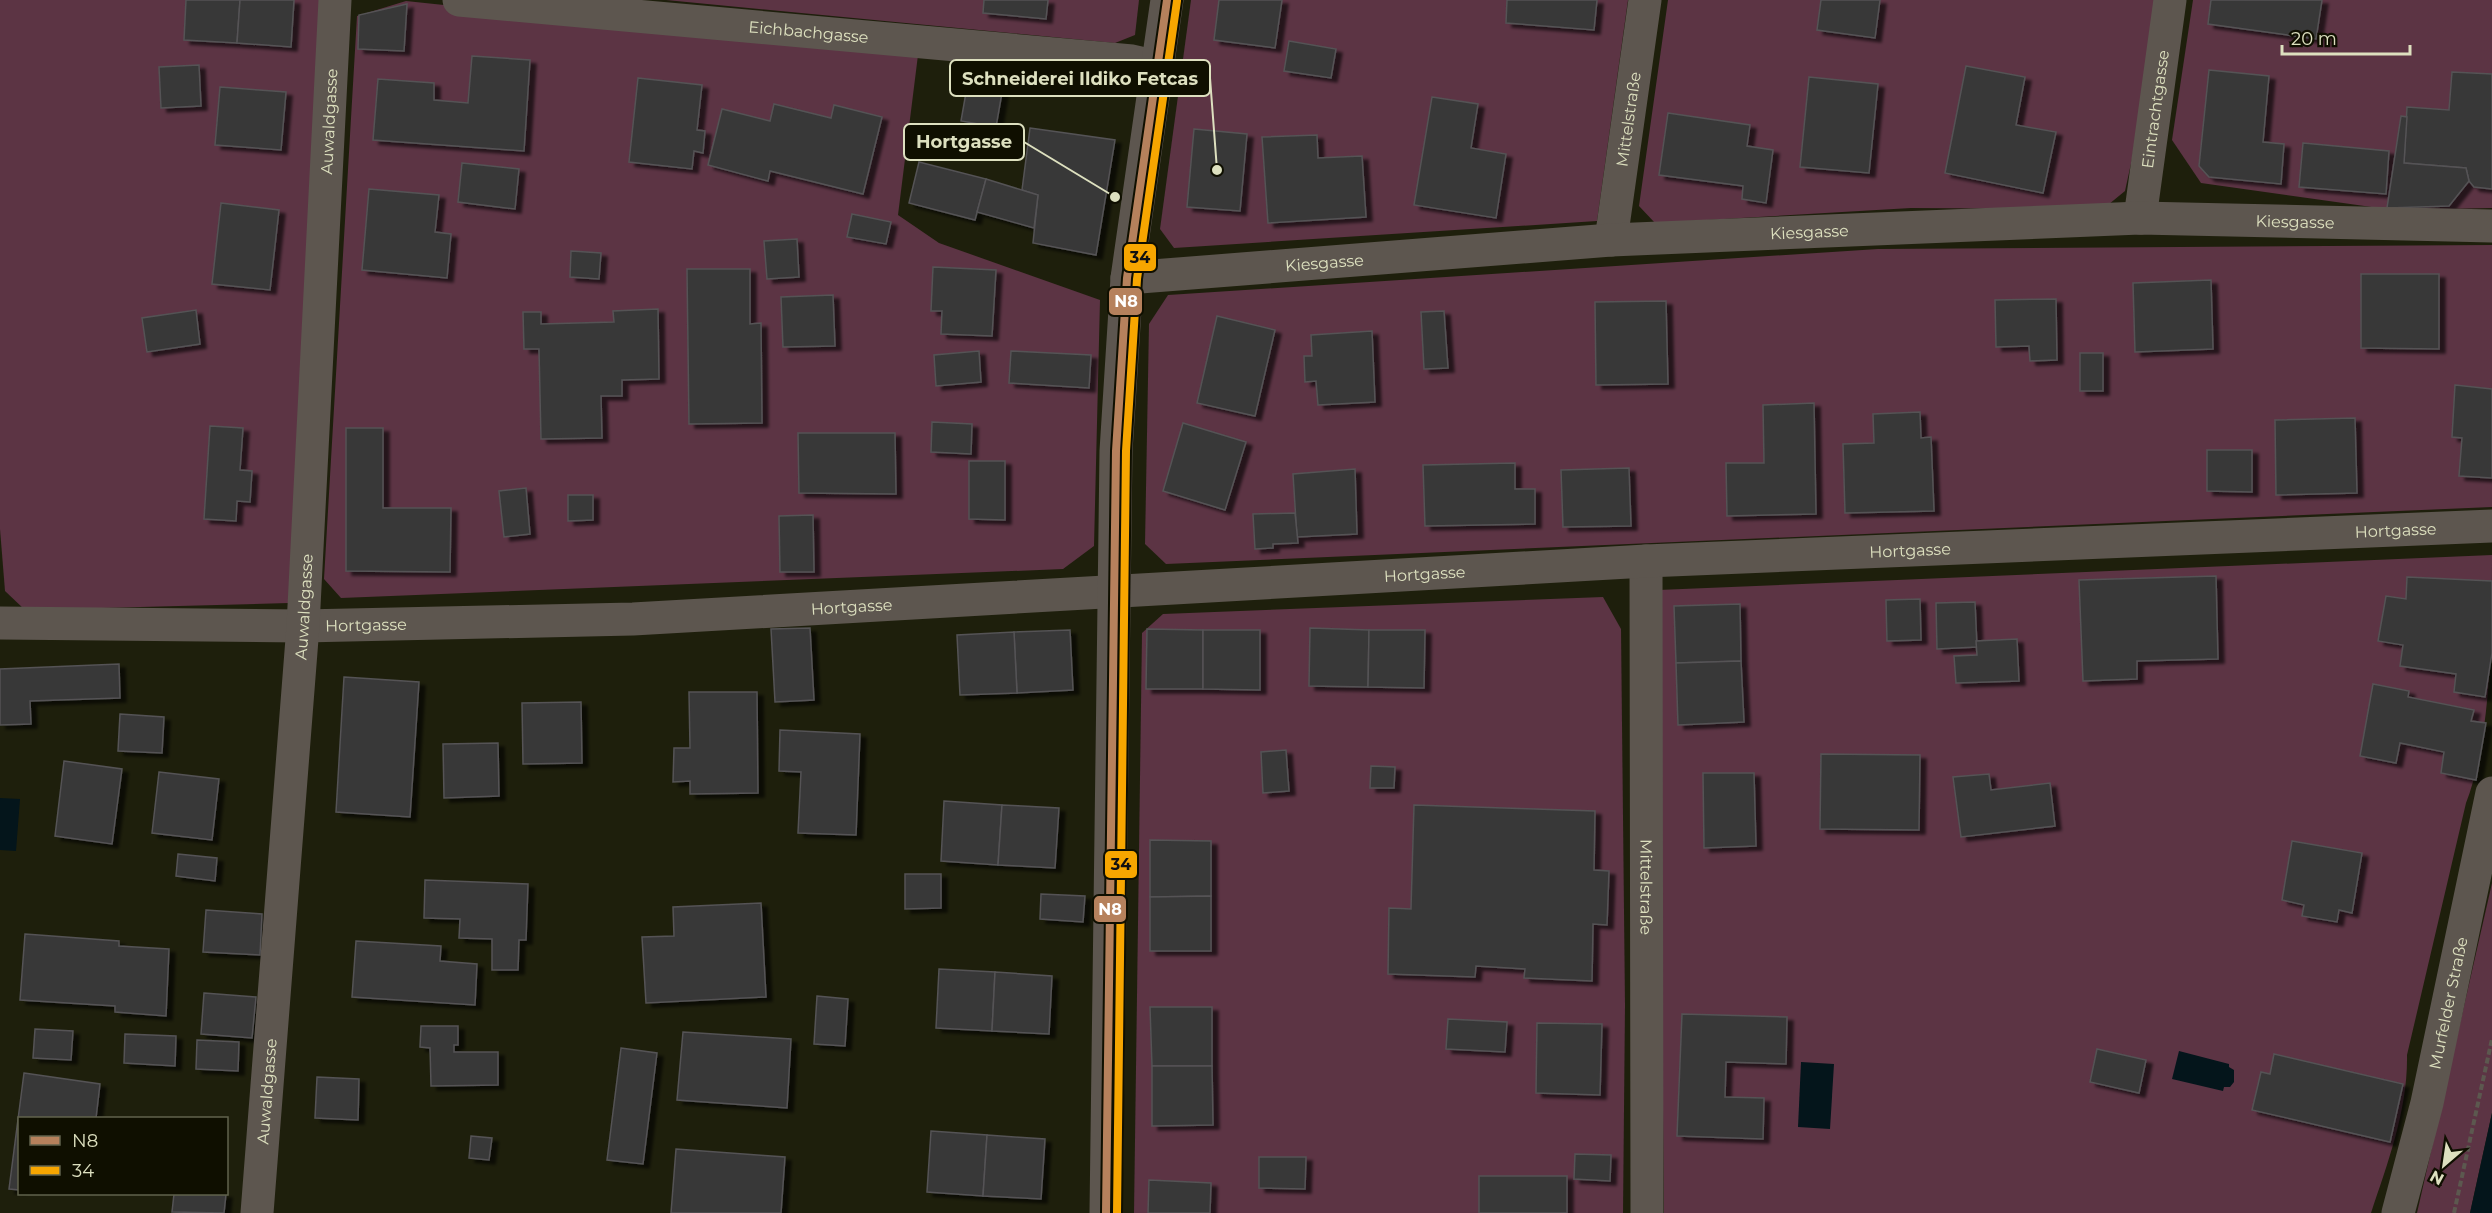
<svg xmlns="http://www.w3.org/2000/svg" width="2492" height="1213" viewBox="0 0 2492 1213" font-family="Montserrat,sans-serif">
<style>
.green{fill:#5c3444}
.water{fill:#04151b}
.building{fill:#383738;stroke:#545355;stroke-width:1.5;filter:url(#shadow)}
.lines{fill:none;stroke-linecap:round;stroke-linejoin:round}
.path{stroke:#5c584f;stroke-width:4;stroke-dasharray:6 3;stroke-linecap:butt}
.minor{stroke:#5d564f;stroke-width:33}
.bus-1-casing{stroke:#0f0f00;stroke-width:12}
.bus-2-casing{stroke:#0f0f00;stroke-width:12}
.bus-1{stroke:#b6815c;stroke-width:8}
.bus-2{stroke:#f7a600;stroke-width:8}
.labels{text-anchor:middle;stroke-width:4.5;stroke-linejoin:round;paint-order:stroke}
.street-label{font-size:16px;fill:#dde0bf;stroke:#0f0f00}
.leader{fill:none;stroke:#dde0bf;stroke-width:2}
.callout-dot{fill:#dde0bf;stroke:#0f0f00;stroke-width:2}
.callout{fill:#0f0f00;stroke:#dde0bf;stroke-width:2}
.callout-label{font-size:18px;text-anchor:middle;font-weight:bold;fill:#dde0bf}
.line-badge{stroke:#0f0f00;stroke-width:2}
.badge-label{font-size:16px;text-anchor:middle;font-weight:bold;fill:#fff}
.pale-badge-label{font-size:16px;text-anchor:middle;font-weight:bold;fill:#111}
</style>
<defs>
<filter id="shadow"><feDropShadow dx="6" dy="4" stdDeviation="1.5" flood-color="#0009"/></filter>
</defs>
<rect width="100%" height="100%" fill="#1e1f0c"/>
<!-- green -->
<g class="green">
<polygon points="0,0 322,0 289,603 25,610 5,591 0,529"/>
<polygon points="666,0 1139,0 1135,35 1115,43"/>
<polygon points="1191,0 1628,0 1597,221 1174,248 1160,229"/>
<polygon points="1668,0 2155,0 2132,159 2125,191 2103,209 1911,208 1655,223 1639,206"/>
<polygon points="2193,0 2492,0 2492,208 2393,210 2201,183 2172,140"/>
<polygon points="406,1 918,55 898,215 939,243 1100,300 1094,546 1063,569 341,598 324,579 357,16"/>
<polygon points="2492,245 2492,507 1166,564 1145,544 1149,324 1168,295 1878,249"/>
<path d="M2492,555C2492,630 2492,736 2466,803L2407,1055C2408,1109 2388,1162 2371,1213H1664L1658,590Z"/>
<polygon points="1603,597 1621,629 1625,1005 1623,1213 1134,1213 1142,633 1163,614"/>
<polygon points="2492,883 2492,1113 2470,1213 2417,1213"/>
</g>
<!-- water -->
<g class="water">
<polygon points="0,798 20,799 16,851 0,850"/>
<polygon points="2179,1051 2229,1064 2229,1067 2234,1070 2234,1082 2230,1087 2224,1087 2223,1091 2172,1079"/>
<polygon points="1801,1062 1834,1064 1830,1129 1798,1127"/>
<polygon points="2492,1113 2492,1213 2470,1213"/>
</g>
<!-- building -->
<g class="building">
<polygon points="186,0 240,0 237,43 184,40"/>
<polygon points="240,0 294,0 291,47 237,43"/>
<polygon points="984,0 1048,0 1046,19 983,13"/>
<polygon points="1219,0 1282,0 1275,48 1214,40"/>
<polygon points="1507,0 1597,0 1594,30 1506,23"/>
<polygon points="1821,0 1880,0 1875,38 1817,30"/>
<polygon points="2211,0 2322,0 2316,39 2208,24"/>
<polygon points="407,4 404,51 358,49 359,15"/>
<polygon points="1289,41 1336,49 1331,78 1284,71"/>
<polygon points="472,56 530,60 524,151 373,140 378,79 434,83 434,100 468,103"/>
<polygon points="199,65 201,106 161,108 159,67"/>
<polygon points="1966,66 2025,77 2016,125 2056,132 2043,193 1945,173"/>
<polygon points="2209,70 2269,76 2263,142 2284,144 2281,184 2209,177 2199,166"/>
<polygon points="2452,72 2492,74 2492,189 2474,187 2469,181 2466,168 2404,163 2407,107 2449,110"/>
<polygon points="1809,77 1878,84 1869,173 1800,167"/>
<polygon points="638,78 702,85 697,130 705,131 703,153 694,151 692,169 629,162"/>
<polygon points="968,81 1003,87 996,127 961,121"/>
<polygon points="220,87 286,92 281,150 215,145"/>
<polygon points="1432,97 1478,104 1471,148 1506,154 1496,218 1414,205"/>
<polygon points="774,104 831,118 834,105 882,117 863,194 770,171 768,181 708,165 722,109 770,121"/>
<polygon points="1668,113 1750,125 1747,146 1773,150 1766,203 1742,199 1743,186 1659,175"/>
<polygon points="2401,116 2407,117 2404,163 2466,168 2469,181 2449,206 2387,208"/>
<polygon points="1030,128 1115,140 1096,255 1033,243 1038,195 1022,190"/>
<polygon points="1194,129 1247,134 1240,211 1187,207"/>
<polygon points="1317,135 1318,158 1362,156 1366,217 1268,223 1262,137"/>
<polygon points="2303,143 2389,151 2386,194 2299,187"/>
<polygon points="919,162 986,179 975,220 909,203"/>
<polygon points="462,163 519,169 515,209 458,202"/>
<polygon points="986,179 1038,195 1034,228 977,212"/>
<polygon points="369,189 439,195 435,232 451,234 447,278 362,270"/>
<polygon points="221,203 279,210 270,290 212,284"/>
<polygon points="852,214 891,222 886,244 847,237"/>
<polygon points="797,239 799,277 767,279 764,241"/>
<polygon points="571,251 601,253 599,279 570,277"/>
<polygon points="933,267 996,270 992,336 941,334 942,311 931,311"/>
<polygon points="687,269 750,269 750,324 761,323 762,423 689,424"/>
<polygon points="2361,274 2439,274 2439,349 2361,348"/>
<polygon points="2211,280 2213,349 2135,352 2133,283"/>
<polygon points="833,295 835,346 783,347 781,297"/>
<polygon points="2056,299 2057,360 2030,361 2029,346 1996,347 1995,300"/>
<polygon points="1666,301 1668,384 1596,385 1595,302"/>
<polygon points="658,309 659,379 622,380 622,396 601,396 602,438 541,439 539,349 524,349 523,312 541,312 541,324 614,322 613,311"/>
<polygon points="196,310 200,344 147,352 142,318"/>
<polygon points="1444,311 1448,368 1424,369 1421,312"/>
<polygon points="1217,316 1275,330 1255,416 1197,403"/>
<polygon points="1372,331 1375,402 1318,405 1316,381 1305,382 1304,356 1312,356 1311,335"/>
<polygon points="979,351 981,382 936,386 934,355"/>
<polygon points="1011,351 1091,355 1089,388 1009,383"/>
<rect x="2080" y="353" width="23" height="38"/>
<polygon points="2455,385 2492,389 2492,478 2459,476 2462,438 2452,437"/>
<polygon points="1814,403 1816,514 1727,516 1726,463 1764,463 1763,405"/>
<polygon points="1920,412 1921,438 1931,437 1934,511 1845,513 1843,444 1874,443 1873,414"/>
<polygon points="2355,418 2357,493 2276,495 2275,420"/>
<polygon points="932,422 972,424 971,454 931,452"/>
<polygon points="1183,423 1246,442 1225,510 1163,491"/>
<polygon points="210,426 243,428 240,470 252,471 250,502 237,501 236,521 204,519"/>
<polygon points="346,428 383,428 383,508 451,508 450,572 346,571"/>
<polygon points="798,433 895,433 896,494 799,493"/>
<polygon points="2207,450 2252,450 2252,492 2207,491"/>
<polygon points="969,461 1005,461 1005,520 969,519"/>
<polygon points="1515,463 1515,489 1535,489 1535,524 1425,526 1423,465"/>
<polygon points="1629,468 1631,526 1563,527 1561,470"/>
<polygon points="1355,469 1357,534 1297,537 1293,474"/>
<polygon points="526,488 530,534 504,537 499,491"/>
<polygon points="568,495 593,495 593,520 568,521"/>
<polygon points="1295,513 1298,543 1273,544 1273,548 1255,549 1253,514"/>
<polygon points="813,515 814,572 780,572 779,516"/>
<polygon points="2216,576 2218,659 2137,661 2137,679 2083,681 2079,580"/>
<polygon points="2407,577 2492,581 2492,653 2485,697 2454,692 2456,674 2400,666 2403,645 2378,641 2386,596 2406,599"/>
<polygon points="1920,599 1921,640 1887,641 1886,600"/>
<polygon points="1975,602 1977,647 1937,649 1936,603"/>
<polygon points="1740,604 1741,661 1676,663 1674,606"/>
<polygon points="810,628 814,700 775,702 771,629"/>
<polygon points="1310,628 1369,630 1368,687 1309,686"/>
<polygon points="1147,629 1203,630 1203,689 1146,689"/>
<polygon points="1070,630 1073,690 1017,693 1014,632"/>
<polygon points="1203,630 1260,630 1260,690 1203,689"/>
<polygon points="1369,630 1425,630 1424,688 1368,687"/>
<polygon points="1014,632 1017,693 960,695 957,635"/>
<polygon points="2017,639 2019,681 1956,683 1954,656 1977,655 1976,641"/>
<polygon points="1741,661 1744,722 1678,725 1676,663"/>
<polygon points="119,664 120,698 30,701 31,724 0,725 0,669"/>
<polygon points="344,677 419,682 410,817 336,812"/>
<polygon points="2373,684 2409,691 2408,697 2474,710 2471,721 2486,723 2476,780 2441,773 2444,752 2400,743 2396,763 2360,756"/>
<polygon points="689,692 757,692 758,793 690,794 690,781 673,782 674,748 690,748"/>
<polygon points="581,702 582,763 523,764 522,703"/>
<polygon points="120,714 164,717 162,753 118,751"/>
<polygon points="780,730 860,734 856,835 798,833 801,772 779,771"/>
<polygon points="498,743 499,796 444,798 443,744"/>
<polygon points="1286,750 1289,791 1263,793 1261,752"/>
<polygon points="1821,754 1920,755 1919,830 1820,829"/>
<polygon points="64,761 122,769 112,844 55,836"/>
<polygon points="1371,766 1395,767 1394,788 1370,788"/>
<polygon points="159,772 219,779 212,840 152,833"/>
<polygon points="1703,773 1754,773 1756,846 1704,848"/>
<polygon points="1989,774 1991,790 2050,783 2055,826 1961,837 1953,777"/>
<polygon points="944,801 1002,805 998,865 941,861"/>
<polygon points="1002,805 1059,808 1055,868 998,865"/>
<polygon points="1414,805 1595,811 1594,870 1609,871 1607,925 1593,924 1592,981 1524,978 1525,969 1476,966 1475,977 1388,974 1389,908 1411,909"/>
<polygon points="1150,840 1211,841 1211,896 1150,897"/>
<polygon points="2292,841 2362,853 2352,913 2339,910 2337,922 2302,916 2304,905 2282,900"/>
<polygon points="178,854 217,858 215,881 176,876"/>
<polygon points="905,874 941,874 941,908 905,909"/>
<polygon points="425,880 528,884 526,940 519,940 518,970 492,970 492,939 459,938 460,919 424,918"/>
<polygon points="1041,894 1085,896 1083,922 1040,919"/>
<polygon points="1211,896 1211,951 1150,951 1150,897"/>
<polygon points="761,903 766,997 646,1003 642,937 674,936 673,907"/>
<polygon points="206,910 262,914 260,955 203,952"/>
<polygon points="25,934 119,941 119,946 169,949 166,1016 115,1012 115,1006 20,1000"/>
<polygon points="356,941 441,946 440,961 477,964 475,1005 352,997"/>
<polygon points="939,969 995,972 992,1031 936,1028"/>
<polygon points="995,972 1052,976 1049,1034 992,1031"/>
<polygon points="204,993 256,997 252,1038 201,1034"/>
<polygon points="817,996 848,999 845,1046 814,1044"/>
<polygon points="1150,1007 1212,1007 1212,1066 1152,1066"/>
<polygon points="1682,1014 1787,1017 1786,1064 1726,1062 1725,1097 1764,1098 1763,1139 1677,1136"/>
<polygon points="1448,1019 1507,1022 1505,1052 1446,1049"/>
<polygon points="1537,1023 1602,1024 1600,1095 1536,1093"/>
<polygon points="421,1026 458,1026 458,1045 454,1045 454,1052 498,1052 498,1085 431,1086 430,1048 420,1047"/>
<polygon points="35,1029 73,1031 71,1060 33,1058"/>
<polygon points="683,1032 791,1039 787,1108 677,1100"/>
<polygon points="125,1034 176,1036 175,1066 124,1063"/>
<polygon points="197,1040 239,1042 238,1071 196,1069"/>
<polygon points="621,1048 657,1053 643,1164 607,1160"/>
<polygon points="2097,1049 2146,1060 2139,1093 2090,1082"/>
<polygon points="2274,1054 2403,1084 2390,1142 2252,1110 2261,1072 2270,1074"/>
<polygon points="1152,1066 1212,1066 1213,1125 1152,1126"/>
<polygon points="24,1073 100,1084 96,1118 20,1118 20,1190 9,1189"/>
<polygon points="317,1077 359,1079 358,1120 315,1118"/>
<polygon points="931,1131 987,1135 983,1196 927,1192"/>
<polygon points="987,1135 1045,1139 1041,1199 983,1196"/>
<polygon points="471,1136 492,1138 489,1160 469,1158"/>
<polygon points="676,1149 785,1157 781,1213 671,1213"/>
<polygon points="1575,1154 1611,1155 1610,1181 1574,1179"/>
<polygon points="1259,1157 1306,1157 1305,1189 1259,1188"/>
<rect x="1479" y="1176" width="88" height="37"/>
<polygon points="1149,1180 1211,1183 1210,1213 1148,1213"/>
<polygon points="174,1194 226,1194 224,1213 172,1212"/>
</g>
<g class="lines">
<!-- path -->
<polyline class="path" points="2454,1213 2492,1039"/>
<!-- minor -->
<g class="minor">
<path id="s1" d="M459,0L1132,61L1158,67"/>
<path id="s2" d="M2140,218L2170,0"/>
<path id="s3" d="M1611,240L1645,0"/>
<path id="s4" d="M1127,278L1611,240L2140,218L2492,226"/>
<path id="s5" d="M1646,561L1647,1213"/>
<path id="s6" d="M0,623L303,626L633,619L1646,561L2492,526"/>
<path id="s7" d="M257,1213L303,626L335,0"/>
<polyline points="1106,1213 1116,451 1127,278 1167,0"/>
<path id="s8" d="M2398,1213L2427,1103L2492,793"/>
</g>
<defs>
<polyline id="bus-1" points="1106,1213 1116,451 1127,278 1167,0"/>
<polyline id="bus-2" points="1117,1213 1126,451 1137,279 1177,1"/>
</defs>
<!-- bus-1 casing -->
<use href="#bus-1" class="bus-1-casing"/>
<!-- bus-2 casing -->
<use href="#bus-2" class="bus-2-casing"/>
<!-- bus-1 -->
<use href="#bus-1" class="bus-1"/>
<!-- bus-2 -->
<use href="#bus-2" class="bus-2"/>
</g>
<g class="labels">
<!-- street labels -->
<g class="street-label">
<text dy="6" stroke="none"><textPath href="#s1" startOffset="351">Eichbachgasse</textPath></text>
<text dy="6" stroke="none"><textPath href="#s2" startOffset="110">Eintrachtgasse</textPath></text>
<text dy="6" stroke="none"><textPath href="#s3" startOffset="122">Mittelstraße</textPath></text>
<text dy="6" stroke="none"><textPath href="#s7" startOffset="1094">Auwaldgasse</textPath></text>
<text dy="6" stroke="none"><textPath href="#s4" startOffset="1170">Kiesgasse</textPath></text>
<text dy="6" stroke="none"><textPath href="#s4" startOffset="684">Kiesgasse</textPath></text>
<text dy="6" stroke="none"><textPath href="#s4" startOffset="198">Kiesgasse</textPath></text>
<text dy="6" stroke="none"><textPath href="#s6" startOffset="2398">Hortgasse</textPath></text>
<text dy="6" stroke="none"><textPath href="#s6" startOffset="1912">Hortgasse</textPath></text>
<text dy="6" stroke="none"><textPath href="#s6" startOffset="1426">Hortgasse</textPath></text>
<text dy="6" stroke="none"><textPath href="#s7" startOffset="608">Auwaldgasse</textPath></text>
<text dy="6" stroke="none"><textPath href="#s6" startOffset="852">Hortgasse</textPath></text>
<text dy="6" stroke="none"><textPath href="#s6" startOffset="366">Hortgasse</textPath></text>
<text dy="6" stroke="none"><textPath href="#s5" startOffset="326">Mittelstraße</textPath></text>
<text dy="6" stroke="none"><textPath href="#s8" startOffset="216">Murfelder Straße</textPath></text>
<text dy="6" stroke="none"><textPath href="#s7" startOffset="122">Auwaldgasse</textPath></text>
</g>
</g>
<!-- callouts -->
<path class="leader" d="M1217 170L1210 78M1115 197L1024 142"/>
<g class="callout-dot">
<circle cx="1217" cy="170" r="6"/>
<circle cx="1115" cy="197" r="6"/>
</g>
<g class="callout">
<rect x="950" y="60" width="260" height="36" rx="6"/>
<rect x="904" y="124" width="120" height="36" rx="6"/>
</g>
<g class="callout-label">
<text x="1080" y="85">Schneiderei Ildiko Fetcas</text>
<text x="964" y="148">Hortgasse</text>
</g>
<g class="line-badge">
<rect x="1123" y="243" width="34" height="29" rx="6" fill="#f7a600"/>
<rect x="1108" y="287" width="35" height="29" rx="6" fill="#b6815c"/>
<rect x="1104" y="850" width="34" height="29" rx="6" fill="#f7a600"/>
<rect x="1093" y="895" width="34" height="28" rx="6" fill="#b6815c"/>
</g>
<g class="badge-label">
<text x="1126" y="307">N8</text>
<text x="1110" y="915">N8</text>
</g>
<g class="pale-badge-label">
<text x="1140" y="263">34</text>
<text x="1121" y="870">34</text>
</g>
<!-- legend -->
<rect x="18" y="1117" width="210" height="78" fill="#0f0f00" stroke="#61634c" stroke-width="1.5"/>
<rect x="30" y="1136" width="30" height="9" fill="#b6815c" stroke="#61634c" stroke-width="1.5"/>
<text x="72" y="1147" font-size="18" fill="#dde0bf">N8</text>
<rect x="30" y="1166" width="30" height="9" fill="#f7a600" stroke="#61634c" stroke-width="1.5"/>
<text x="72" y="1177" font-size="18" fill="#dde0bf">34</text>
<!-- north arrow -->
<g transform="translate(2444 1165) rotate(209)" stroke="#0f0f00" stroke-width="4.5" paint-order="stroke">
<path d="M0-4.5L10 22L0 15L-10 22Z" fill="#dde0bf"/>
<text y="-9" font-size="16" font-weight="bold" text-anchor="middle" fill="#dde0bf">N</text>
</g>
<!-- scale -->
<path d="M2282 45v9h128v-9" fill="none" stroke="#dde0bf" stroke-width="3"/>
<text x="2291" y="45" font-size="18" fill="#dde0bf" stroke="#0f0f00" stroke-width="4.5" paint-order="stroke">20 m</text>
</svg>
